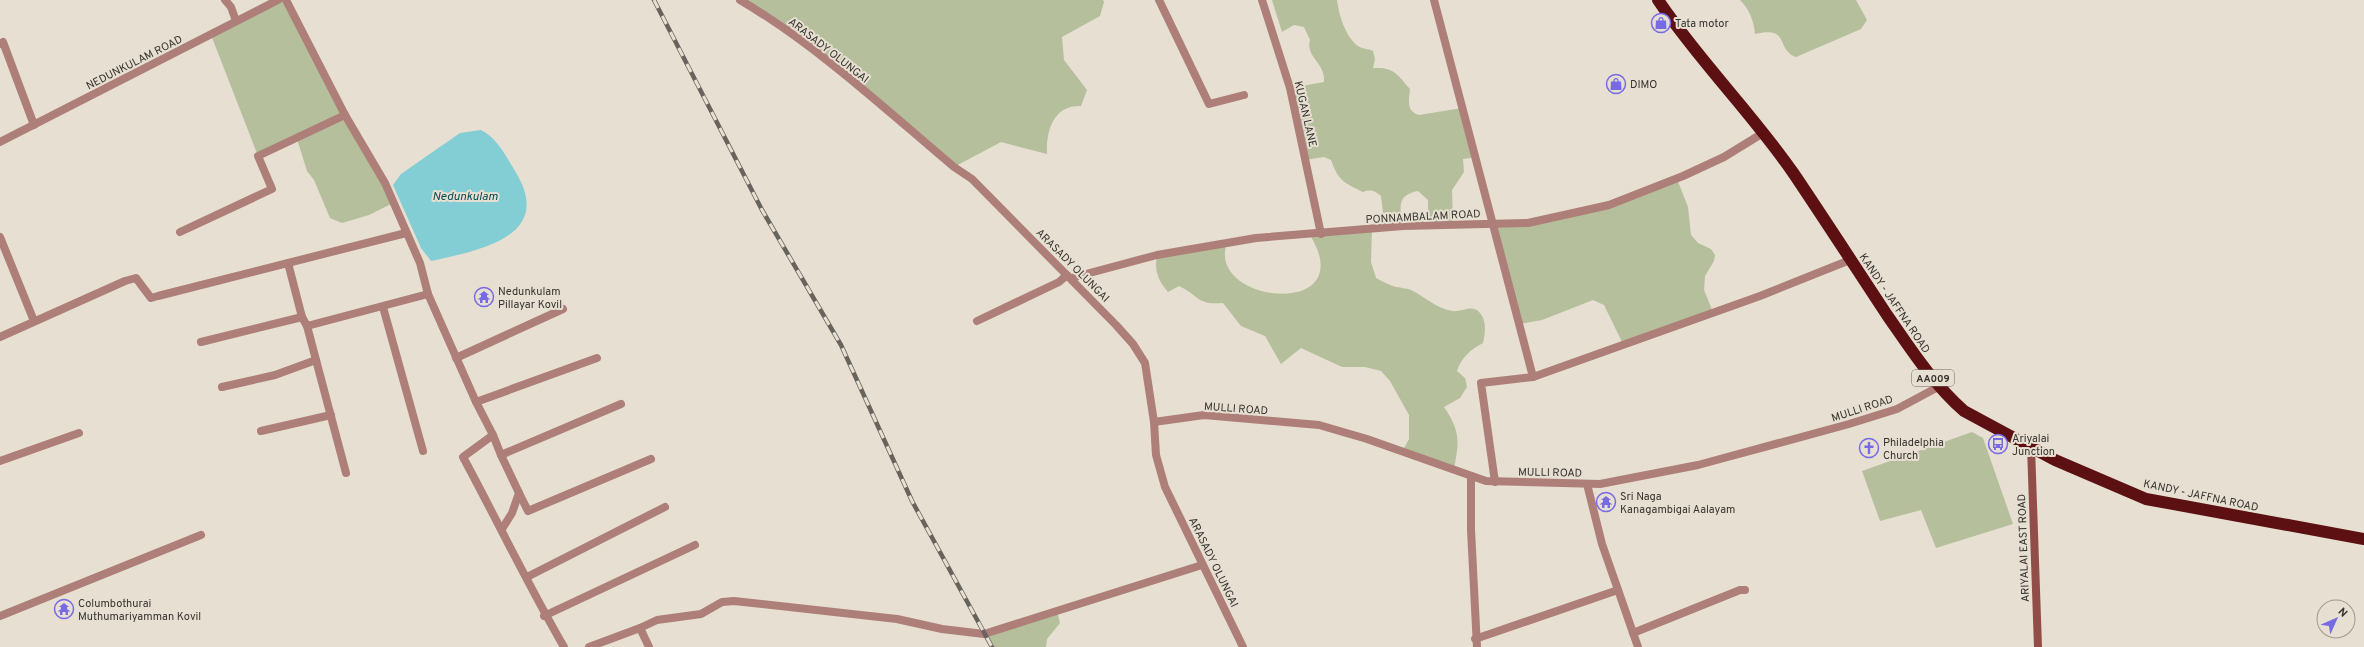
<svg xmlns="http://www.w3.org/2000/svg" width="2364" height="647" viewBox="0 0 2364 647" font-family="Overpass,sans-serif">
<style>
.green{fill:#b5bf9c}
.water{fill:#82ced4}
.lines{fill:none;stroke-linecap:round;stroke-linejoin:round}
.street{stroke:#ae7e79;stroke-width:8}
.secondary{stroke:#914e48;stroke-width:8}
.highway{stroke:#5c1011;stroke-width:12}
.rail-casing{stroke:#68645d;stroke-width:4.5}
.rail{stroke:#e6dfd2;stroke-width:3;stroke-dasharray:9;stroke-linecap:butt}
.labels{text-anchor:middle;stroke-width:4;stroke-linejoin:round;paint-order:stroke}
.shield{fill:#e6dfd2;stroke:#6b675f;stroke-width:1}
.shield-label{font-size:10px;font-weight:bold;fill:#36332e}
.poi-label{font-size:11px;fill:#36332e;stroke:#e6dfd2;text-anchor:start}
.street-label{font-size:11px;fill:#36332e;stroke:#e6dfd2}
.water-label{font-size:12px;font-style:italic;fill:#034c50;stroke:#e6dfd2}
</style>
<rect width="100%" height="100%" fill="#e6dfd2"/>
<!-- green -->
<g class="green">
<polygon points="278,0 286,0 393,203 369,215 342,223 330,218 314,180 307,171 297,139 258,156 211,35"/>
<path d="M740,0H1103L1104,2L1100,16L1062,37L1064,60L1087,90L1081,106C1053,105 1046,131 1047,154L1001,142L954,167L849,78Z"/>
<path d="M1272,0H1337C1339,15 1345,36 1358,46C1362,49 1369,49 1373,51L1375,59L1373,68C1394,67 1397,74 1410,89C1409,100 1406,111 1419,115L1462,108L1476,157L1463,159L1464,172L1452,190L1453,224L1428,225V200L1418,191C1396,195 1400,208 1403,226L1382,228L1383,213L1381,196C1375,191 1371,189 1363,192C1344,183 1338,180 1331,160L1324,157L1305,160L1290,88L1324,82C1326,63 1305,57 1310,40L1304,27L1294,25L1282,32Z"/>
<path d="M1740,0H1856L1867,20L1861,29L1796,57C1775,49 1791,26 1755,34C1754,21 1749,9 1740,0Z"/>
<path d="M1677,179L1688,207L1691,235L1698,243L1711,249L1715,255L1714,261L1705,276L1704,290L1713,312L1623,344L1604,305L1593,300L1542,320L1519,324L1494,224C1561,223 1615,203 1677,179Z"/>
<path d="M1372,229L1371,262L1376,278C1382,281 1389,285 1396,287C1401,288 1406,288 1411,290C1425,297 1436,308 1452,311C1461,313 1472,303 1480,313C1487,321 1485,335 1483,343C1471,349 1461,358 1457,371L1465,378L1467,387L1460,398L1444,407C1461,432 1459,442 1454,469L1402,452L1409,439V415L1390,381L1381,371L1365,367H1342L1301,348L1281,364L1265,336L1241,326L1223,303C1196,305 1200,296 1179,286L1168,292C1158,280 1154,271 1157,255L1227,243C1205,304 1362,320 1310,235Z"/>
<polygon points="1972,432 1983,438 2013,524 1936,548 1921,510 1880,521 1862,471"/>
<polygon points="1057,611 1060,623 1047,639 1046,647 992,647 984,634"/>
</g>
<!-- water -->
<path class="water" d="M481,130C497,138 506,156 515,171C556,237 479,250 431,261L421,248L393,185L401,174L460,133Z"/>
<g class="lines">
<!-- street -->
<g class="street">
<polyline points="225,0 231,7 236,21"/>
<path d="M286,0L345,115L385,183L420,263L428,294L476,402L493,435L463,457C497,520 528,585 564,647"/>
<path d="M740,0C818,46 885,109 954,167L972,179L1116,325L1133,344L1145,363L1154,422L1156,455L1165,487L1243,647"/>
<polyline points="1159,0 1209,104 1244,95"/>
<polyline points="1262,0 1290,88 1321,234"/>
<polyline points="1434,0 1533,377 1481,383 1495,482"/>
<polyline points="0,44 3,42 34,125"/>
<polyline points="0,142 278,0"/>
<polyline points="180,232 272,189 258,156 345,115"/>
<polyline points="0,237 34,321"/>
<polyline points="288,263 302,317 307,326 428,294"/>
<polyline points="1071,278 1157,255 1256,238 1403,226 1528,223 1609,205 1683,176 1724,157 1763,133"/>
<polyline points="383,307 423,451"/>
<polyline points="977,321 1059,282 1067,275"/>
<polyline points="307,326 346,473"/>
<polyline points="0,337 125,281 136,278 151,298 158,296 406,233"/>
<polyline points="201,342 302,317"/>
<polyline points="456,358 563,309"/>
<polyline points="1533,377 1760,296 1850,260"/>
<polyline points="222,387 275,375 316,360"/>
<polyline points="476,402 597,358"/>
<polyline points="1154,422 1204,415 1319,425 1367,439 1486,481 1600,484 1698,465 1849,424 1897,409 1940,386"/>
<polyline points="261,431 331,415"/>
<polyline points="493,435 501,455 621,404"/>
<polyline points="501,455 519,493 512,513 502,529"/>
<polyline points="0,461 79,433"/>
<polyline points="1471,476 1471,530 1477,647"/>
<polyline points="1587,484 1602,544 1638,647"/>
<polyline points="519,493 528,511 651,459"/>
<polyline points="527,577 665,507"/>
<polyline points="0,616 201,535"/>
<polyline points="544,616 695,545"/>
<polyline points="1633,633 1740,590 1745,590"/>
<polyline points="1475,639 1618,590"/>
<polyline points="589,647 640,628"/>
<polyline points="649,647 640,628 657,620 701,614 722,602 734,601 897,619 942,629 984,634 1202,565"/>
</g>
<!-- secondary -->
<polyline class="secondary" points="2031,447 2038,647"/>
<!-- highway -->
<path class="highway" d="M1658,0C1699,61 1752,113 1794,174C1825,220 1856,268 1887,315C1910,348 1933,384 1964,411L2055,460L2146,499L2364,539"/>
<defs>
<polyline id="rail" points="654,0 762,210 841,345 912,501 992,647"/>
</defs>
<!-- rail casing -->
<use href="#rail" class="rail-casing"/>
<!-- rail -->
<use href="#rail" class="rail"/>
</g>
<!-- icons -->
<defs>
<symbol id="shop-ring" viewBox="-11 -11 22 22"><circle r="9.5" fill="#e6dfd2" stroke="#776ae5" stroke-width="1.5"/><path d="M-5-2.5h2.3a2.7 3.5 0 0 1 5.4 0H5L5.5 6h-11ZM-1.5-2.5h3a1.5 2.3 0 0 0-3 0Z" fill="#776ae5"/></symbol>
<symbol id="temple-ring" viewBox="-11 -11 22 22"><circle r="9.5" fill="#e6dfd2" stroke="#776ae5" stroke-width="1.5"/><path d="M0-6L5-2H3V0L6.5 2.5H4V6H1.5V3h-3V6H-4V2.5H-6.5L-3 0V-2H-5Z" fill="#776ae5"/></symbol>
<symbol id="bus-ring" viewBox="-11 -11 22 22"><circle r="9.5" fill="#e6dfd2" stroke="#776ae5" stroke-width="1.5"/><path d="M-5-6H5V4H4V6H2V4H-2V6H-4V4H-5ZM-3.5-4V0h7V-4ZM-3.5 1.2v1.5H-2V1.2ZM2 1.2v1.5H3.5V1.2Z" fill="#776ae5"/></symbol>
<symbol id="church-ring" viewBox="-11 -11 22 22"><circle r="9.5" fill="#e6dfd2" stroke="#776ae5" stroke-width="1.5"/><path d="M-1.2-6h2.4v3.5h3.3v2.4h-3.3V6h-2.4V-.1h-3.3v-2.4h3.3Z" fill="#776ae5"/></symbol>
</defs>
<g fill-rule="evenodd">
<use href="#shop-ring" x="1650" y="12" width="22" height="22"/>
<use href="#shop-ring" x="1605" y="73" width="22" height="22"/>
<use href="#temple-ring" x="473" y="286" width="22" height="22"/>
<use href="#bus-ring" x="1987" y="433" width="22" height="22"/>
<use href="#church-ring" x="1858" y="437" width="22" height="22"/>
<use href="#temple-ring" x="1595" y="491" width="22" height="22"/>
<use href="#temple-ring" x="53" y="598" width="22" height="22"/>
</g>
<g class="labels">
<!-- shield labels -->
<rect class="shield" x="1912" y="370" width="42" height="16" rx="3"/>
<g class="shield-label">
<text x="1933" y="382">AA009</text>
</g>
<!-- poi labels -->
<g class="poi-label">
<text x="1675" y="27">Tata motor</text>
<text x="1630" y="88">DIMO</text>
<text x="498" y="295">Nedunkulam<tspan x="498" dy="13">Pillayar Kovil</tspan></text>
<text x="2012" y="442">Ariyalai<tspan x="2012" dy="13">Junction</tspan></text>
<text x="1883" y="446">Philadelphia<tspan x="1883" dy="13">Church</tspan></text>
<text x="1620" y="500">Sri Naga<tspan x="1620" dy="13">Kanagambigai Aalayam</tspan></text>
<text x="78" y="607">Columbothurai<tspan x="78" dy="13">Muthumariyamman Kovil</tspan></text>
</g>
<!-- street labels -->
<g class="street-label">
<text transform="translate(829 50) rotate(38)" y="4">ARASADY OLUNGAI</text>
<text transform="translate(134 62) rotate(-27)" y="4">NEDUNKULAM ROAD</text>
<text transform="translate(1306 114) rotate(77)" y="4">KUGAN LANE</text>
<text transform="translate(1423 216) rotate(-3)" y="4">PONNAMBALAM ROAD</text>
<text transform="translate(1073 265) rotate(45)" y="4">ARASADY OLUNGAI</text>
<text transform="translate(1895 303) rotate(56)" y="4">KANDY - JAFFNA ROAD</text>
<text transform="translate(1236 408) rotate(4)" y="4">MULLI ROAD</text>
<text transform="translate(1862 408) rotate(-18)" y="4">MULLI ROAD</text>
<text transform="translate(1550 472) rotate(1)" y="4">MULLI ROAD</text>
<text transform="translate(2201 495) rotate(12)" y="4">KANDY - JAFFNA ROAD</text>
<text transform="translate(2023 548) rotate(-92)" y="4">ARIYALAI EAST ROAD</text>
<text transform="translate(1214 562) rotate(64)" y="4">ARASADY OLUNGAI</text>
</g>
<!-- water labels -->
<g class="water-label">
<text x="465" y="200">Nedunkulam</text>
</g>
</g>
<!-- north arrow -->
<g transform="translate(2336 619) rotate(45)"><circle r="19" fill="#e6dfd2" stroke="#a09a90"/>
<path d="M0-3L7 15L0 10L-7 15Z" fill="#776ae5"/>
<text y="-6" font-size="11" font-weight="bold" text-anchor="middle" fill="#36332e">N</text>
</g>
</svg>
